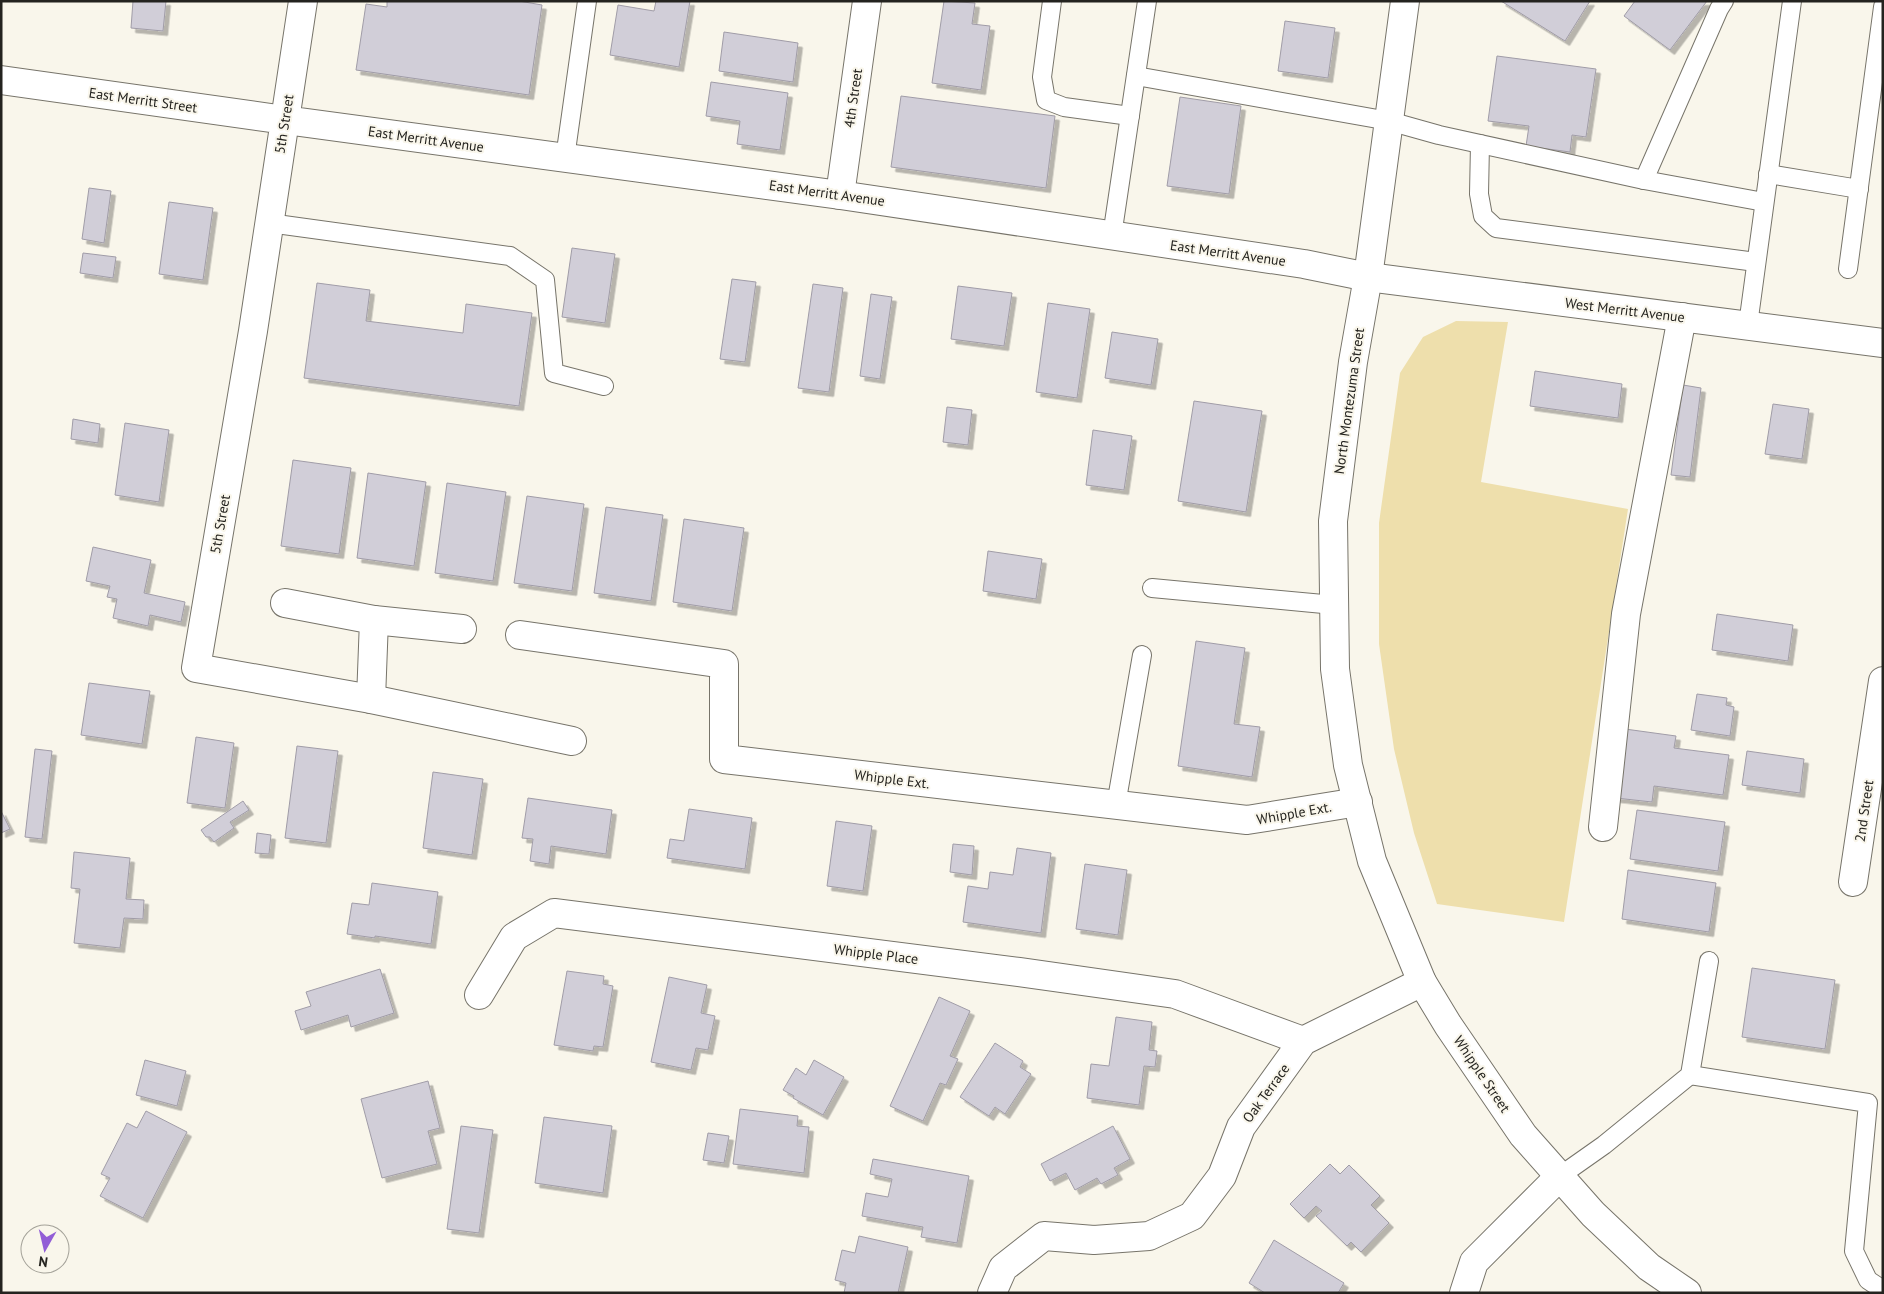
<svg xmlns="http://www.w3.org/2000/svg" width="1884" height="1294" viewBox="0 0 1884 1294" font-family="'PT Sans',sans-serif">
<style>
.green{fill:#eedfac}
.building{fill:#d1ced8;stroke:#a09ca7;filter:url(#shadow)}
.lines{fill:none;stroke-linecap:round;stroke-linejoin:round}
.service-casing{stroke:#77746a;stroke-width:20}
.minor-casing{stroke:#77746a;stroke-width:30}
.tertiary-casing{stroke:#77746a;stroke-width:30}
.primary-casing{stroke:#77746a;stroke-width:30}
.service{stroke:#fff;stroke-width:18}
.minor{stroke:#fff;stroke-width:28}
.tertiary{stroke:#fff;stroke-width:28}
.primary{stroke:#fff;stroke-width:28}
.labels{text-anchor:middle;stroke-width:4;stroke-linejoin:round;paint-order:stroke}
.street-label{font-size:14px;fill:#24231f;stroke:#f9f6eb}
</style>
<defs>
<filter id="shadow"><feDropShadow dx="4.5" dy="4.5" stdDeviation="0" flood-color="#0004"/></filter>
</defs>
<rect width="100%" height="100%" fill="#f9f6eb"/>
<!-- green -->
<polygon class="green" points="1456,321 1508,322 1481,482 1628,509 1564,922 1437,904 1414,833 1394,749 1379,644 1379,523 1400,373 1423,337"/>
<!-- building -->
<g class="building">
<polygon points="133,1 166,1 163,31 131,28"/>
<polygon points="387,1 519,1 542,5 529,95 356,70 366,4 387,7"/>
<polygon points="656,1 690,1 679,67 610,55 618,5 654,11"/>
<polygon points="944,1 975,3 972,24 990,26 981,90 932,83"/>
<polygon points="1501,1 1590,1 1565,41"/>
<polygon points="1635,1 1707,1 1670,50 1624,16"/>
<polygon points="1285,21 1335,28 1328,78 1278,71"/>
<polygon points="724,32 798,43 793,82 719,71"/>
<polygon points="1497,56 1596,69 1586,137 1572,135 1570,152 1526,146 1529,126 1488,121"/>
<polygon points="711,82 788,93 780,150 737,144 740,121 706,116"/>
<polygon points="901,96 1055,116 1046,188 891,167"/>
<polygon points="1180,97 1241,106 1229,194 1167,186"/>
<polygon points="89,188 111,191 104,243 82,239"/>
<polygon points="169,202 213,208 203,280 159,274"/>
<polygon points="572,248 615,254 605,323 562,317"/>
<polygon points="83,253 116,257 113,278 80,273"/>
<polygon points="732,279 756,282 745,362 720,359"/>
<polygon points="317,283 370,290 366,321 463,333 466,304 532,313 519,406 304,378"/>
<polygon points="813,284 843,288 829,392 798,388"/>
<polygon points="958,286 1012,293 1004,346 951,339"/>
<polygon points="871,294 892,297 880,379 860,376"/>
<polygon points="1048,303 1090,309 1077,398 1036,392"/>
<polygon points="1112,332 1158,339 1151,385 1105,378"/>
<polygon points="1535,371 1622,384 1618,418 1530,406"/>
<polygon points="1683,385 1701,388 1690,477 1671,475"/>
<polygon points="1194,401 1262,411 1246,512 1178,501"/>
<polygon points="1773,404 1809,409 1802,459 1765,454"/>
<polygon points="947,407 972,410 968,445 943,442"/>
<polygon points="73,419 100,424 98,443 71,439"/>
<polygon points="125,423 169,430 159,502 115,495"/>
<polygon points="1093,430 1132,436 1124,490 1086,485"/>
<polygon points="293,460 351,468 339,554 281,546"/>
<polygon points="368,473 426,482 414,566 357,558"/>
<polygon points="447,483 506,492 493,581 435,573"/>
<polygon points="527,496 584,504 572,591 514,583"/>
<polygon points="606,507 663,515 651,601 594,593"/>
<polygon points="684,519 744,528 732,611 673,602"/>
<polygon points="93,547 151,560 144,593 185,602 181,622 150,615 148,626 113,618 117,599 107,597 110,586 86,581"/>
<polygon points="988,551 1042,559 1036,599 983,591"/>
<polygon points="1717,614 1793,625 1788,661 1712,650"/>
<polygon points="1196,641 1245,648 1234,724 1260,727 1252,777 1178,766"/>
<polygon points="89,683 150,691 142,744 81,735"/>
<polygon points="1697,694 1727,698 1726,705 1734,707 1730,736 1691,730"/>
<polygon points="1625,729 1676,736 1674,748 1729,755 1723,795 1654,786 1652,802 1616,798"/>
<polygon points="196,737 234,743 225,808 187,803"/>
<polygon points="297,746 338,751 326,843 285,838"/>
<polygon points="35,749 52,751 42,839 25,837"/>
<polygon points="1747,751 1804,759 1800,793 1742,785"/>
<polygon points="433,772 483,779 472,855 423,848"/>
<polygon points="528,798 612,810 606,854 551,846 549,864 530,861 533,839 522,838"/>
<polygon points="243,801 249,810 230,822 234,828 214,842 210,837 206,837 201,830"/>
<polygon points="689,809 752,818 745,869 667,858 670,839 684,841"/>
<polygon points="1637,810 1725,822 1718,871 1630,859"/>
<polygon points="1,811 10,829 1,833"/>
<polygon points="836,821 872,826 863,891 827,886"/>
<polygon points="257,833 271,835 269,854 255,853"/>
<polygon points="953,844 974,846 972,875 950,872"/>
<polygon points="1017,848 1051,853 1041,933 963,922 968,886 988,889 990,872 1013,875"/>
<polygon points="74,852 130,858 126,899 144,900 143,919 124,918 120,948 74,943 80,889 71,888"/>
<polygon points="1085,864 1127,870 1118,935 1076,929"/>
<polygon points="1628,870 1716,883 1709,932 1622,919"/>
<polygon points="372,883 438,892 431,944 375,936 375,938 347,934 352,903 369,905"/>
<polygon points="1752,968 1835,980 1825,1049 1742,1037"/>
<polygon points="380,969 394,1013 351,1027 348,1015 301,1030 295,1011 311,1006 306,992"/>
<polygon points="567,971 604,976 603,984 613,986 603,1047 594,1046 593,1051 554,1045"/>
<polygon points="669,977 707,985 701,1013 715,1016 708,1050 696,1048 691,1070 651,1062"/>
<polygon points="939,997 970,1011 950,1056 958,1059 946,1085 940,1083 923,1121 890,1106"/>
<polygon points="1116,1017 1152,1022 1149,1050 1157,1051 1155,1067 1144,1066 1139,1105 1087,1098 1091,1064 1109,1066"/>
<polygon points="995,1043 1023,1061 1020,1067 1031,1074 1005,1114 995,1107 989,1116 960,1097"/>
<polygon points="145,1060 186,1071 177,1106 136,1095"/>
<polygon points="814,1060 844,1077 823,1115 793,1098 794,1096 783,1090 796,1068 806,1075"/>
<polygon points="428,1081 440,1128 428,1131 437,1164 382,1178 361,1099"/>
<polygon points="740,1109 798,1116 797,1126 809,1127 804,1173 733,1164"/>
<polygon points="146,1111 187,1132 143,1218 100,1196 110,1178 101,1174 127,1123 137,1128"/>
<polygon points="544,1117 612,1126 603,1193 535,1183"/>
<polygon points="461,1126 493,1130 479,1233 447,1229"/>
<polygon points="1113,1126 1130,1159 1114,1168 1118,1175 1101,1184 1097,1178 1075,1190 1066,1173 1050,1181 1041,1164"/>
<polygon points="708,1133 729,1136 724,1163 703,1160"/>
<polygon points="873,1159 969,1176 957,1243 921,1237 923,1227 862,1216 866,1193 888,1197 892,1179 870,1174"/>
<polygon points="1330,1164 1340,1174 1349,1165 1380,1196 1371,1205 1389,1223 1361,1252 1351,1242 1347,1246 1316,1216 1322,1211 1316,1206 1304,1218 1290,1204"/>
<polygon points="859,1236 908,1247 898,1293 844,1293 846,1283 835,1280 842,1250 855,1253"/>
<polygon points="1274,1240 1344,1283 1338,1293 1265,1293 1249,1283"/>
</g>
<g class="lines">
<defs>
<g id="service">
<polyline points="1052,1 1042,77 1046,100 1064,107 1130,116"/>
<polyline points="1136,76 1389,121 1439,135 1644,180 1764,202"/>
<polyline points="1480,144 1479,194 1483,216 1496,228 1756,262"/>
<polyline points="565,158 587,1"/>
<polyline points="1768,174 1859,189"/>
<polyline points="1644,180 1719,9 1724,1"/>
<polyline points="269,223 510,256 545,280 554,373 604,386"/>
<polyline points="1112,236 1147,1"/>
<polyline points="1848,269 1883,7"/>
<polyline points="1748,325 1792,1"/>
<polyline points="1152,588 1334,605"/>
<polyline points="1116,805 1142,655"/>
<polyline points="1690,1075 1868,1103 1854,1251 1868,1280 1883,1290"/>
<polyline points="1560,1176 1604,1145 1690,1075 1709,961"/>
</g>
<g id="minor">
<polyline points="1,80 285,120 253,331 196,668 371,699 572,741"/>
<polyline points="840,195 867,1"/>
<polyline points="1368,277 1883,343"/>
<polyline points="285,603 374,620 371,699"/>
<polyline points="374,620 462,629"/>
<polyline points="520,635 724,664 724,759 1247,820 1358,802"/>
<polyline points="1603,827 1626,614 1682,317"/>
<polyline points="1853,882 1883,681"/>
<polyline points="479,995 514,937 554,913 1019,972 1175,994 1303,1041"/>
<polyline points="992,1293 1003,1268 1044,1236 1094,1240 1149,1236 1192,1216 1222,1176 1241,1127 1303,1041 1422,982"/>
<polyline points="1464,1293 1474,1262 1560,1176"/>
</g>
<polyline id="tertiary" points="303,1 285,120 840,195 1304,264 1368,277"/>
<polyline id="primary" points="1405,1 1368,277 1353,362 1333,521 1335,669 1348,765 1372,861 1422,982 1448,1025 1523,1135 1593,1214 1649,1267 1687,1293"/>
</defs>
<!-- service casing -->
<use href="#service" class="service-casing"/>
<!-- minor casing -->
<use href="#minor" class="minor-casing"/>
<!-- tertiary casing -->
<use href="#tertiary" class="tertiary-casing"/>
<!-- primary casing -->
<use href="#primary" class="primary-casing"/>
<!-- service -->
<use href="#service" class="service"/>
<!-- minor -->
<use href="#minor" class="minor"/>
<!-- tertiary -->
<use href="#tertiary" class="tertiary"/>
<!-- primary -->
<use href="#primary" class="primary"/>
</g>
<g class="labels">
<!-- street labels -->
<g class="street-label">
<text transform="translate(853 98) rotate(-82)" y="5">4th Street</text>
<text transform="translate(143 100) rotate(8)" y="5">East Merritt Street</text>
<text transform="translate(284 124) rotate(-81)" y="5">5th Street</text>
<text transform="translate(426 139) rotate(8)" y="5">East Merritt Avenue</text>
<text transform="translate(827 193) rotate(8)" y="5">East Merritt Avenue</text>
<text transform="translate(1228 253) rotate(8)" y="5">East Merritt Avenue</text>
<text transform="translate(1625 310) rotate(7)" y="5">West Merritt Avenue</text>
<text transform="translate(1349 401) rotate(-82)" y="5">North Montezuma Street</text>
<text transform="translate(220 524) rotate(-80)" y="5">5th Street</text>
<text transform="translate(892 779) rotate(7)" y="5">Whipple Ext.</text>
<text transform="translate(1864 811) rotate(-82)" y="5">2nd Street</text>
<text transform="translate(1294 813) rotate(-10)" y="5">Whipple Ext.</text>
<text transform="translate(876 954) rotate(7)" y="5">Whipple Place</text>
<text transform="translate(1482 1074) rotate(56)" y="5">Whipple Street</text>
<text transform="translate(1266 1093) rotate(-54)" y="5">Oak Terrace</text>
</g>
</g>
<!-- border -->
<rect width="1884" height="1294" fill="none" stroke="#24231f" stroke-width="5"/>
<!-- north arrow -->
<g transform="translate(45 1249) rotate(188)"><circle r="24" fill="#f9f6eb" stroke="#a4a299"/>
<path d="M0-4L9 19L0 12L-9 19Z" fill="#925ed6"/>
<text y="-8" font-size="14" font-weight="bold" text-anchor="middle" fill="#24231f">N</text>
</g>
</svg>
